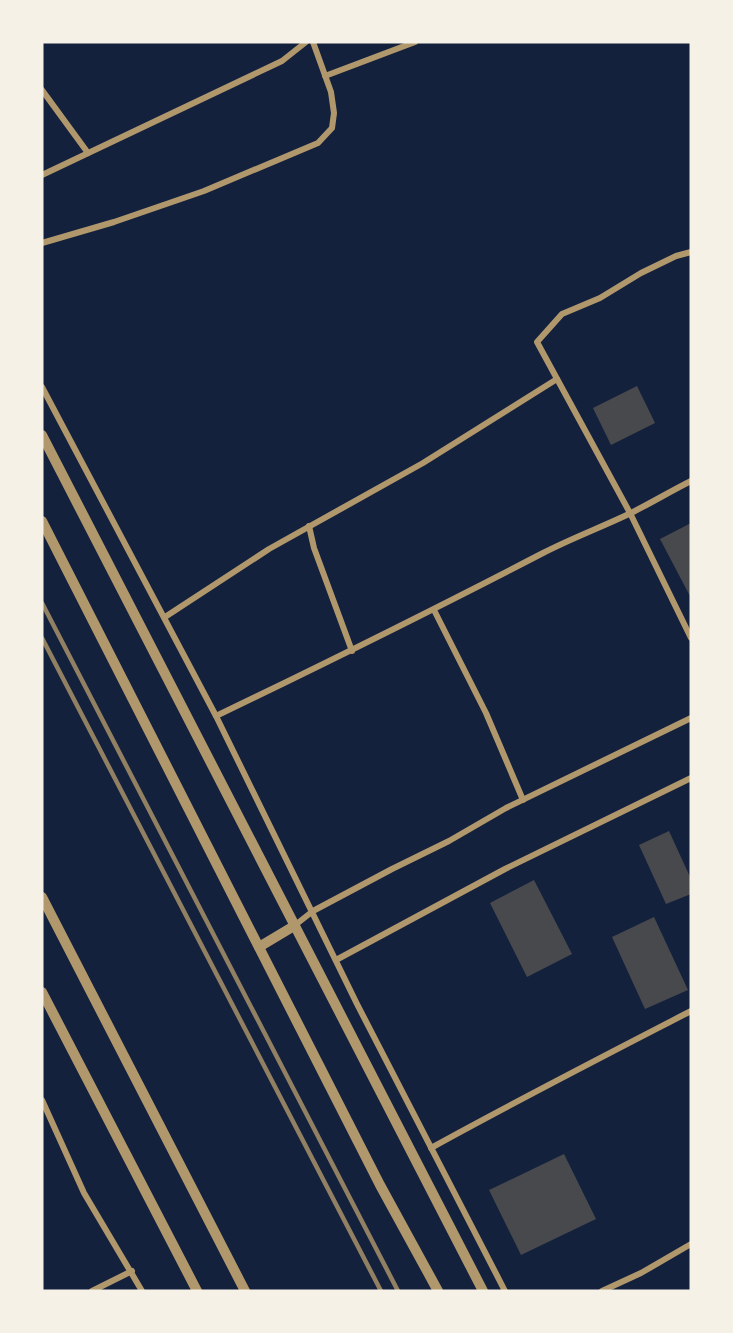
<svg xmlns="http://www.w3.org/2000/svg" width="733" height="1333" viewBox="0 0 733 1333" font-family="'Alegreya Sans',sans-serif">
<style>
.building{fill:#48494c}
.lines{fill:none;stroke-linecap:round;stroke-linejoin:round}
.minor{stroke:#b1986c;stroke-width:6}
.tertiary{stroke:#b1986c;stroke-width:10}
.rail{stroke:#918062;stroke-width:4.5}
</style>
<rect width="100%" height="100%" fill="#14213d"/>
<!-- building -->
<g class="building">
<polygon points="637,386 655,423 611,445 593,408"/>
<polygon points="691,523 691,598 660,539"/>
<polygon points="669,831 691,879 691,894 666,904 639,845"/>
<polygon points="534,880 572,954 527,977 490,903"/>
<polygon points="654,917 688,990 645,1009 612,937"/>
<polygon points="564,1154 596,1219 521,1255 489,1190"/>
</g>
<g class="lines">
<!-- minor -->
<g class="minor">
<polyline points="325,76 415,42"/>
<polyline points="42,90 88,153"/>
<polyline points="42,175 282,61 306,42"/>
<polyline points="42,243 114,222 204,191 318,143 332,128 334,113 331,92 313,42"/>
<polyline points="691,252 676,256 641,273 600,298 562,314 537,342 630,513 691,638"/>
<polyline points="42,387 216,716 357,1004 505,1291"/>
<polyline points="309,526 314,548 352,651"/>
<polyline points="434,610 486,713 523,800"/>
<polyline points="165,617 269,549 423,463 557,379"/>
<path d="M216,716C326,663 435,609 543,553C572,538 602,527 631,513C651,503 671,491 691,481"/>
<polyline points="294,926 313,911 392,869 449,841 506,808 691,718"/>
<polyline points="336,960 505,869 691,778"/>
<polyline points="42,1100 84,1193 142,1291"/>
<path d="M431,1148C516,1101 604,1056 691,1011"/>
<polyline points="92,1291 132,1271"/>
<polyline points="602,1291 641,1273 691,1244"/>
</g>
<!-- tertiary -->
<g class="tertiary">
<polyline points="42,435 483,1291"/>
<polyline points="42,521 380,1185 438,1291"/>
<polyline points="42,897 245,1291"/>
<polyline points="259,947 294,926"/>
<polyline points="42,992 197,1291"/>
</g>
<!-- rail -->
<g class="rail">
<polyline points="42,603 398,1291"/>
<polyline points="42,638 381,1291"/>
</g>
</g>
<!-- border -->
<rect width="733" height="1333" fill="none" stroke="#f6f1e7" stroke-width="87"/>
</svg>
